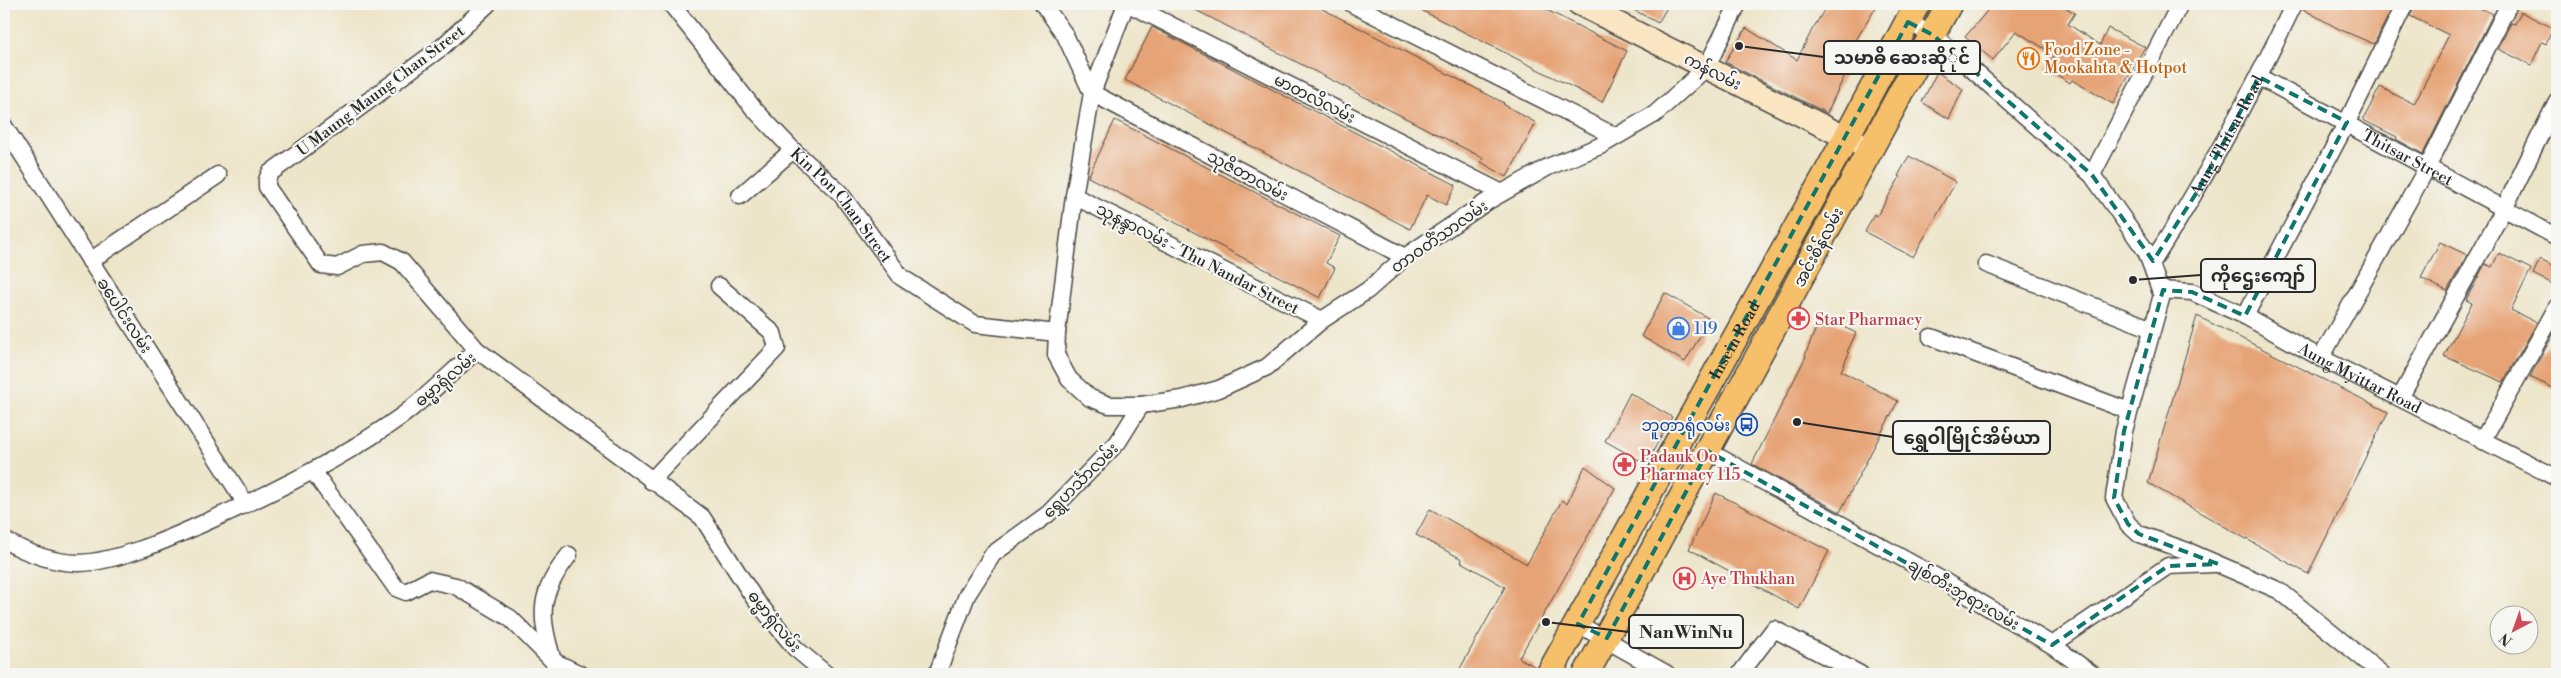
<svg xmlns="http://www.w3.org/2000/svg" width="2561" height="678" viewBox="0 0 2561 678" font-family="'Libre Bodoni','Noto Sans Myanmar',serif">
<style>
.building{fill:#e6a375}
.lines{fill:none;stroke-linecap:round;stroke-linejoin:round}
.street-casing{stroke:#484743;stroke-width:19}
.secondary-casing{stroke:#484743;stroke-width:25}
.primary-casing{stroke:#484743;stroke-width:28}
.street{stroke:#fff;stroke-width:16}
.secondary{stroke:#fbe6c4;stroke-width:22}
.primary{stroke:#f6c06b;stroke-width:25}
.marked{fill:none;stroke:#0f766e;stroke-width:4;stroke-dasharray:10 6;stroke-linejoin:round}
.labels{text-anchor:middle;stroke-width:4.5;stroke-linejoin:round;paint-order:stroke}
.food-label{font-size:16px;fill:#c56008;stroke:#f6f6f2;text-anchor:start}
.street-label{font-size:16px;fill:#2b2b2b;stroke:#f6f6f2}
.health-label{font-size:16px;fill:#be3a42;stroke:#f6f6f2;text-anchor:start}
.shop-label{font-size:16px;fill:#366cbe;stroke:#f6f6f2;text-anchor:start}
.transit-label{font-size:16px;fill:#164399;stroke:#f6f6f2;text-anchor:end}
.leader{fill:none;stroke:#2b2b2b;stroke-width:2}
.callout-dot{fill:#2b2b2b;stroke:#f6f6f2;stroke-width:2}
.callout{fill:#f6f6f2;stroke:#2b2b2b;stroke-width:2}
.callout-label{font-size:18px;text-anchor:middle;font-weight:bold;fill:#2b2b2b}
</style>
<rect width="100%" height="100%" fill="#f6f6f2"/>
<filter id="ink" filterUnits="userSpaceOnUse"><feTurbulence type="fractalNoise" baseFrequency=".02" numOctaves="2"/><feDisplacementMap in="SourceGraphic" scale="10" xChannelSelector="R" yChannelSelector="G"/><feConvolveMatrix kernelMatrix="1 2 1 2 8 2 1 2 1" color-interpolation-filters="sRGB"/></filter>
<filter id="wash" filterUnits="userSpaceOnUse"><feTurbulence type="fractalNoise" baseFrequency=".0096" numOctaves="4" result="noise"/><feDisplacementMap in="SourceGraphic" scale="20" xChannelSelector="R" yChannelSelector="G"/><feGaussianBlur stdDeviation="1.12" result="paint"/><feColorMatrix in="noise" values="0 0 0 0 0 0 0 0 0 0 0 0 0 0 0 0 0 1.4 0 .05"/><feComposite in="paint" operator="in"/></filter>
<g filter="url(#wash)">
<rect width="100%" height="100%" fill="#ede5c9"/>
<g id="blocks">
<!-- building -->
<g class="building">
<polygon points="1184,4 1313,4 1504,103 1503,104 1536,123 1507,177 1481,162 1483,158"/>
<polygon points="1409,4 1535,4 1627,51 1602,102"/>
<polygon points="1623,4 1669,4 1658,23"/>
<polygon points="1828,4 1878,4 1845,58 1851,62 1827,113 1725,62 1746,28 1797,60 1812,30"/>
<polygon points="1993,4 2060,4 2075,13 2068,24 2100,45 2108,28 2145,47 2113,104 2072,80 2070,83 2046,68 2055,55 2016,31 1993,60 1965,37"/>
<polygon points="2304,4 2394,4 2374,44 2339,29 2303,9"/>
<polygon points="2415,4 2471,4 2493,14 2423,154 2396,139 2397,137 2363,120 2380,87 2414,104 2449,35 2410,16"/>
<polygon points="2521,12 2553,28 2546,44 2542,42 2531,65 2498,49 2511,23 2515,24"/>
<polygon points="1152,27 1456,185 1446,205 1427,195 1410,229 1125,80"/>
<polygon points="1937,72 1963,89 1949,119 1922,102"/>
<polygon points="1115,120 1340,236 1326,263 1335,268 1320,298 1088,177"/>
<polygon points="1909,156 1956,182 1913,257 1865,232 1874,214 1877,216 1900,177 1898,176"/>
<polygon points="2440,242 2467,255 2447,291 2421,278"/>
<polygon points="2499,253 2531,269 2511,310 2537,323 2503,382 2444,356 2472,303 2466,300 2485,264 2492,267"/>
<polygon points="2540,259 2557,267 2557,286 2533,274"/>
<polygon points="1665,293 1710,319 1685,362 1641,336"/>
<polygon points="1821,316 1856,333 1847,352 1849,353 1841,371 1898,401 1840,512 1752,464 1806,356 1805,355"/>
<polygon points="2197,316 2388,412 2308,574 2148,483"/>
<polygon points="2555,331 2557,333 2557,390 2530,377"/>
<polygon points="1630,393 1672,417 1646,464 1605,441"/>
<polygon points="1585,466 1615,488 1519,658 1536,667 1535,674 1457,674 1505,587 1461,562 1462,559 1416,535 1430,509 1527,564 1562,500 1567,504"/>
<polygon points="1716,493 1829,551 1799,609 1689,549"/>
</g>
</g>
</g>
<g filter="url(#ink)">
<use href="#blocks" fill-opacity="0" stroke="#484743" stroke-width="1"/>
<g class="lines">
<defs>
<g id="street">
<polyline points="488,4 442,47 270,173 267,180 267,187 321,265 337,267 363,254 383,252 402,262 477,350 702,517 754,598 795,648 826,674"/>
<path id="s1" d="M671,4L754,109L793,150L840,193L901,277L975,324L1057,333"/>
<polyline points="1043,4 1065,35 1092,93 1405,257"/>
<polyline points="1126,4 1092,93 1074,196 1057,333 1056,355 1069,379 1090,398 1109,405 1141,405 1182,399 1219,389 1267,367 1322,320 1368,290 1405,257 1488,201 1548,167 1600,146 1655,114 1706,68 1738,4"/>
<polyline points="1129,4 1502,193"/>
<polyline points="1352,4 1615,136"/>
<polyline points="1908,22 1933,35 2092,175 2146,251 2162,295 2124,431 2114,498 2128,524 2139,534 2190,552 2280,591 2382,674"/>
<path id="s2" d="M2259,77L2557,237"/>
<polyline points="4,126 246,504"/>
<polyline points="2092,175 2180,4"/>
<polyline points="740,196 793,150"/>
<polyline points="1074,196 1322,320"/>
<polyline points="90,261 218,175"/>
<polyline points="1986,264 2152,329"/>
<path id="s3" d="M2151,264C2205,180 2251,94 2294,4"/>
<path id="s4" d="M2160,290L2192,292L2245,316L2321,358L2557,478"/>
<polyline points="2245,316 2347,122 2405,4"/>
<polyline points="1931,337 2129,411"/>
<polyline points="2321,358 2428,166 2509,4"/>
<polyline points="2400,398 2505,207 2557,101"/>
<polyline points="2482,441 2557,307"/>
<polyline points="1708,451 1942,580 2052,645 2092,674"/>
<polyline points="313,471 396,588 406,592 429,580 456,586 510,618 553,661 580,674"/>
<polyline points="651,481 777,348 773,333 719,286"/>
<path d="M4,540C27,553 51,563 79,563C117,562 169,539 204,523C273,493 342,459 403,415C429,395 453,371 477,350"/>
<polyline points="1578,624 1667,674"/>
<polyline points="2052,645 2168,566 2213,564"/>
<path d="M553,661C539,613 538,595 569,555"/>
<polyline points="937,674 967,595 993,554 1048,514 1118,442 1141,405"/>
<polyline points="1740,674 1774,629 1860,674"/>
</g>
<polyline id="secondary" points="1579,4 1871,150"/>
<g id="primary">
<path id="s5" d="M1549,674L1846,138L1917,4"/>
<polyline points="1586,674 1949,4"/>
</g>
</defs>
<!-- street casing -->
<use href="#street" class="street-casing"/>
<!-- secondary casing -->
<use href="#secondary" class="secondary-casing"/>
<!-- primary casing -->
<use href="#primary" class="primary-casing"/>
<!-- street -->
<use href="#street" class="street"/>
<!-- secondary -->
<use href="#secondary" class="secondary"/>
<!-- primary -->
<use href="#primary" class="primary"/>
</g>
</g>
<!-- marked area -->
<path class="marked" d="M1908,22L1933,35L2092,175L2153,261L2197,192L2259,77L2347,122L2245,316L2192,292L2163,290L2124,431L2114,498L2128,524L2139,534L2218,564L2168,566L2052,645L1708,451L1607,638L1578,624Z"/>
<!-- icons -->
<defs>
<symbol id="restaurant-ring" viewBox="-11 -11 22 22"><circle r="9.5" fill="#f6f6f2" stroke="#e8710a" stroke-width="1.5"/><path d="M-5-6h1v4h1v-4h1v4h1v-4h1v5L-1.5 .5V6h-2V.5L-5-1ZM5-6V6H3V1.5H1.5Q1.5-4 5-6Z" fill="#e8710a"/></symbol>
<symbol id="pharmacy-ring" viewBox="-11 -11 22 22"><circle r="9.5" fill="#f6f6f2" stroke="#e0444e" stroke-width="1.5"/><path d="M-2-6h4v4h4v4h-4v4h-4v-4h-4v-4h4Z" fill="#e0444e"/></symbol>
<symbol id="shop-ring" viewBox="-11 -11 22 22"><circle r="9.5" fill="#f6f6f2" stroke="#3f7fe0" stroke-width="1.5"/><path d="M-5-2.5h2.3a2.7 3.5 0 0 1 5.4 0H5L5.5 6h-11ZM-1.5-2.5h3a1.5 2.3 0 0 0-3 0Z" fill="#3f7fe0"/></symbol>
<symbol id="bus-ring" viewBox="-11 -11 22 22"><circle r="9.5" fill="#f6f6f2" stroke="#1a4fb4" stroke-width="1.5"/><path d="M-5-6H5V4H4V6H2V4H-2V6H-4V4H-5ZM-3.5-4V0h7V-4ZM-3.5 1.2v1.5H-2V1.2ZM2 1.2v1.5H3.5V1.2Z" fill="#1a4fb4"/></symbol>
<symbol id="hospital-ring" viewBox="-11 -11 22 22"><circle r="9.5" fill="#f6f6f2" stroke="#e0444e" stroke-width="1.5"/><path d="M-5-5h3v3.5h4V-5h3V5h-3V1.5h-4V5h-3Z" fill="#e0444e"/></symbol>
</defs>
<g fill-rule="evenodd">
<use href="#restaurant-ring" x="2016" y="46" width="25" height="25"/>
<use href="#pharmacy-ring" x="1786" y="306" width="25" height="25"/>
<use href="#shop-ring" x="1666" y="316" width="25" height="25"/>
<use href="#bus-ring" x="1734" y="412" width="25" height="25"/>
<use href="#pharmacy-ring" x="1612" y="452" width="25" height="25"/>
<use href="#hospital-ring" x="1672" y="566" width="25" height="25"/>
</g>
<g class="labels">
<!-- food labels -->
<g class="food-label">
<text x="2044" y="55">Food Zone -<tspan x="2044" dy="18">Mookahta &amp; Hotpot</tspan></text>
</g>
<!-- street labels -->
<g class="street-label">
<text transform="translate(1713 71) rotate(27)" y="6">ကန်လမ်း</text>
<text transform="translate(380 90) rotate(-37)" y="6">U Maung Maung Chan Street</text>
<text transform="translate(1315 98) rotate(27)" y="6">မာတလိလမ်း</text>
<text dy="6" stroke="none"><textPath href="#s3" startOffset="149">Aung Thitsar Road</textPath></text>
<text dy="6" stroke="none"><textPath href="#s2" startOffset="169">Thitsar Street</textPath></text>
<text transform="translate(1248 175) rotate(28)" y="6">သုဇိတာလမ်း</text>
<text dy="6" stroke="none"><textPath href="#s1" startOffset="264">Kin Pon Chan Street</textPath></text>
<text transform="translate(1439 236) rotate(-35)" y="6">တာဝတိံသာလမ်း</text>
<text transform="translate(1818 247) rotate(-62)" y="6">အင်းစိန်လမ်း</text>
<text transform="translate(1198 258) rotate(27)" y="6">သုနန္ဒာလမ်း - Thu Nandar Street</text>
<text transform="translate(125 315) rotate(57)" y="6">ခပေါင်းလမ်း</text>
<text dy="6" stroke="none"><textPath href="#s5" startOffset="382">Insein Road</textPath></text>
<text dy="6" stroke="none"><textPath href="#s4" startOffset="221">Aung Myittar Road</textPath></text>
<text transform="translate(445 379) rotate(-40)" y="6">ဓမ္မာရုံလမ်း</text>
<text transform="translate(1080 480) rotate(-45)" y="6">ရွှေဟင်္သာလမ်း</text>
<text transform="translate(1964 594) rotate(30)" y="6">ချစ်တီးဘုရားလမ်း</text>
<text transform="translate(775 621) rotate(51)" y="6">ဓမ္မာရုံလမ်း</text>
</g>
<!-- health labels -->
<g class="health-label">
<text x="1815" y="325">Star Pharmacy</text>
<text x="1640" y="462">Padauk Oo<tspan x="1640" dy="18">Pharmacy 115</tspan></text>
<text x="1701" y="584">Aye Thukhan</text>
</g>
<!-- shop labels -->
<g class="shop-label">
<text x="1694" y="334">119</text>
</g>
<!-- transit labels -->
<g class="transit-label">
<text x="1730" y="431">ဘူတာရုံလမ်း</text>
</g>
</g>
<!-- callouts -->
<path class="leader" d="M1739 46L1824 57M2133 280L2201 275M1797 422L1893 437M1546 622L1629 632"/>
<g class="callout-dot">
<circle cx="1739" cy="46" r="5"/>
<circle cx="2133" cy="280" r="5"/>
<circle cx="1797" cy="422" r="5"/>
<circle cx="1546" cy="622" r="5"/>
</g>
<g class="callout">
<rect x="1824" y="41" width="156" height="33" rx="5"/>
<rect x="2201" y="259" width="114" height="33" rx="5"/>
<rect x="1893" y="421" width="157" height="33" rx="5"/>
<rect x="1629" y="615" width="114" height="33" rx="5"/>
</g>
<g class="callout-label">
<text x="1902" y="64">သမာဓိ ဆေးဆို်ုင်</text>
<text x="2258" y="282">ကိုဌေးကျော်</text>
<text x="1972" y="444">ရွှေဝါမြိုင်အိမ်ယာ</text>
<text x="1686" y="638">NanWinNu</text>
</g>
<!-- margin -->
<rect width="2561" height="678" fill="none" stroke="#f6f6f2" stroke-width="20"/>
<!-- north arrow -->
<g transform="translate(2514 630) rotate(221)"><circle r="24" fill="#f6f6f2" stroke="#a5a5a2"/>
<path d="M0-4L9 19L0 12L-9 19Z" fill="#d1495b"/>
<text y="-8" font-size="14" font-weight="bold" text-anchor="middle" fill="#2b2b2b">N</text>
</g>
</svg>
